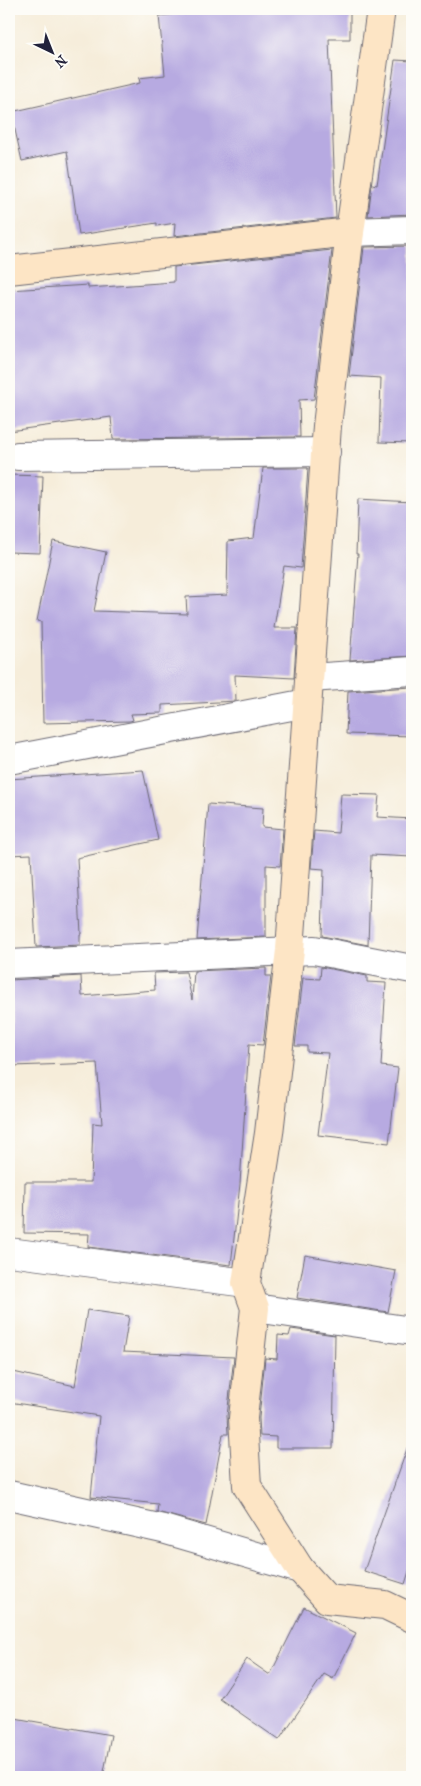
<svg xmlns="http://www.w3.org/2000/svg" width="421" height="1786" viewBox="0 0 421 1786" font-family="'IM FELL French Canon',serif">
<style>
.building{fill:#b7aae1}
.lines{fill:none;stroke-linecap:round;stroke-linejoin:round}
.street-casing{stroke:#6c6973;stroke-width:30}
.secondary-casing{stroke:#6c6973;stroke-width:30}
.street{stroke:#fff;stroke-width:28}
.secondary{stroke:#fde5c5;stroke-width:28}
</style>
<rect width="100%" height="100%" fill="#fdfcf7"/>
<filter id="ink" filterUnits="userSpaceOnUse"><feTurbulence type="fractalNoise" baseFrequency=".02" numOctaves="2"/><feDisplacementMap in="SourceGraphic" scale="10" xChannelSelector="R" yChannelSelector="G"/><feConvolveMatrix kernelMatrix="1 2 1 2 8 2 1 2 1" color-interpolation-filters="sRGB"/></filter>
<filter id="wash" filterUnits="userSpaceOnUse"><feTurbulence type="fractalNoise" baseFrequency=".0096" numOctaves="4" result="noise"/><feDisplacementMap in="SourceGraphic" scale="20" xChannelSelector="R" yChannelSelector="G"/><feGaussianBlur stdDeviation="1.12" result="paint"/><feColorMatrix in="noise" values="0 0 0 0 0 0 0 0 0 0 0 0 0 0 0 0 0 1.4 0 .05"/><feComposite in="paint" operator="in"/></filter>
<g filter="url(#wash)">
<rect width="100%" height="100%" fill="#f6edda"/>
<g id="blocks">
<!-- building -->
<g class="building">
<polygon points="208,9 350,9 350,39 329,39 336,218 174,236 175,223 157,226 157,223 79,235 67,151 22,161 11,112 140,83 139,78 165,75 159,16 208,11"/>
<polygon points="395,60 412,61 412,214 368,216 372,184 377,185"/>
<polygon points="412,246 412,443 379,442 381,378 349,376 364,247"/>
<polygon points="332,250 314,399 299,400 300,437 113,439 111,417 9,431 9,290 88,285 88,288 174,282 174,267"/>
<polygon points="263,468 308,468 301,568 284,566 274,628 297,628 294,678 235,675 236,701 162,705 162,713 131,714 133,720 130,721 43,723 41,622 37,621 53,541 106,552 94,611 187,614 186,597 227,595 228,541 254,538"/>
<polygon points="9,475 43,476 40,553 9,552"/>
<polygon points="358,499 412,502 412,656 350,660 358,554 356,554"/>
<polygon points="412,687 412,736 346,734 348,691"/>
<polygon points="143,770 158,840 77,858 81,934 80,934 80,945 36,947 31,854 9,855 9,779"/>
<polygon points="341,794 379,795 377,817 412,819 412,857 371,855 368,945 322,936 324,869 311,868 314,831 338,833"/>
<polygon points="208,804 263,808 262,827 283,829 280,866 266,865 266,937 197,940"/>
<polygon points="321,967 367,976 367,982 386,983 381,1066 398,1068 389,1143 318,1135 328,1053 307,1052 307,1046 295,1046 303,978 320,979"/>
<polygon points="266,968 266,976 271,976 263,1045 249,1044 240,1184 231,1265 88,1247 89,1234 24,1233 25,1182 91,1182 93,1123 102,1124 97,1063 13,1066 10,980 81,976 82,996 155,990 154,973 186,972 192,1000 194,971"/>
<polygon points="305,1255 396,1271 388,1312 297,1298"/>
<polygon points="87,1310 129,1316 123,1352 234,1357 227,1416 228,1434 223,1434 206,1525 157,1512 158,1504 91,1497 99,1416 9,1402 9,1371 75,1386"/>
<polygon points="291,1329 335,1335 333,1448 276,1448 276,1437 260,1436 259,1418 265,1358 277,1359 278,1335 289,1336"/>
<polygon points="408,1446 412,1446 412,1562 405,1584 364,1571"/>
<polygon points="304,1607 356,1633 333,1679 324,1674 279,1740 220,1699 247,1659 270,1675"/>
<polygon points="9,1717 111,1735 103,1777 9,1777"/>
</g>
</g>
</g>
<g filter="url(#ink)">
<use href="#blocks" fill-opacity="0" stroke="#6c6973" stroke-width="1"/>
<g class="lines">
<defs>
<g id="street">
<polyline points="350,232 412,230"/>
<polyline points="18,456 326,452"/>
<polyline points="310,678 412,671"/>
<polyline points="9,760 307,703"/>
<polyline points="9,964 314,950 412,969"/>
<polyline points="9,1252 246,1283"/>
<polyline points="255,1308 412,1331"/>
<polyline points="9,1495 163,1529 300,1569"/>
</g>
<g id="secondary">
<polyline points="381,9 350,232 327,426 290,950 269,1133 246,1283 255,1308 243,1418 247,1486 300,1569 327,1599 385,1605 412,1618"/>
<polyline points="9,270 350,232"/>
</g>
</defs>
<!-- street casing -->
<use href="#street" class="street-casing"/>
<!-- secondary casing -->
<use href="#secondary" class="secondary-casing"/>
<!-- street -->
<use href="#street" class="street"/>
<!-- secondary -->
<use href="#secondary" class="secondary"/>
</g>
</g>
<!-- margin -->
<rect width="421" height="1786" fill="none" stroke="#fdfcf7" stroke-width="30"/>
<!-- north arrow -->
<g transform="translate(52 52) rotate(137)" stroke="#fdfcf7" stroke-width="4" paint-order="stroke">
<path d="M0-4L9 19L0 12L-9 19Z" fill="#22223b"/>
<text y="-8" font-size="14" font-weight="bold" text-anchor="middle" fill="#22223b">N</text>
</g>
</svg>
